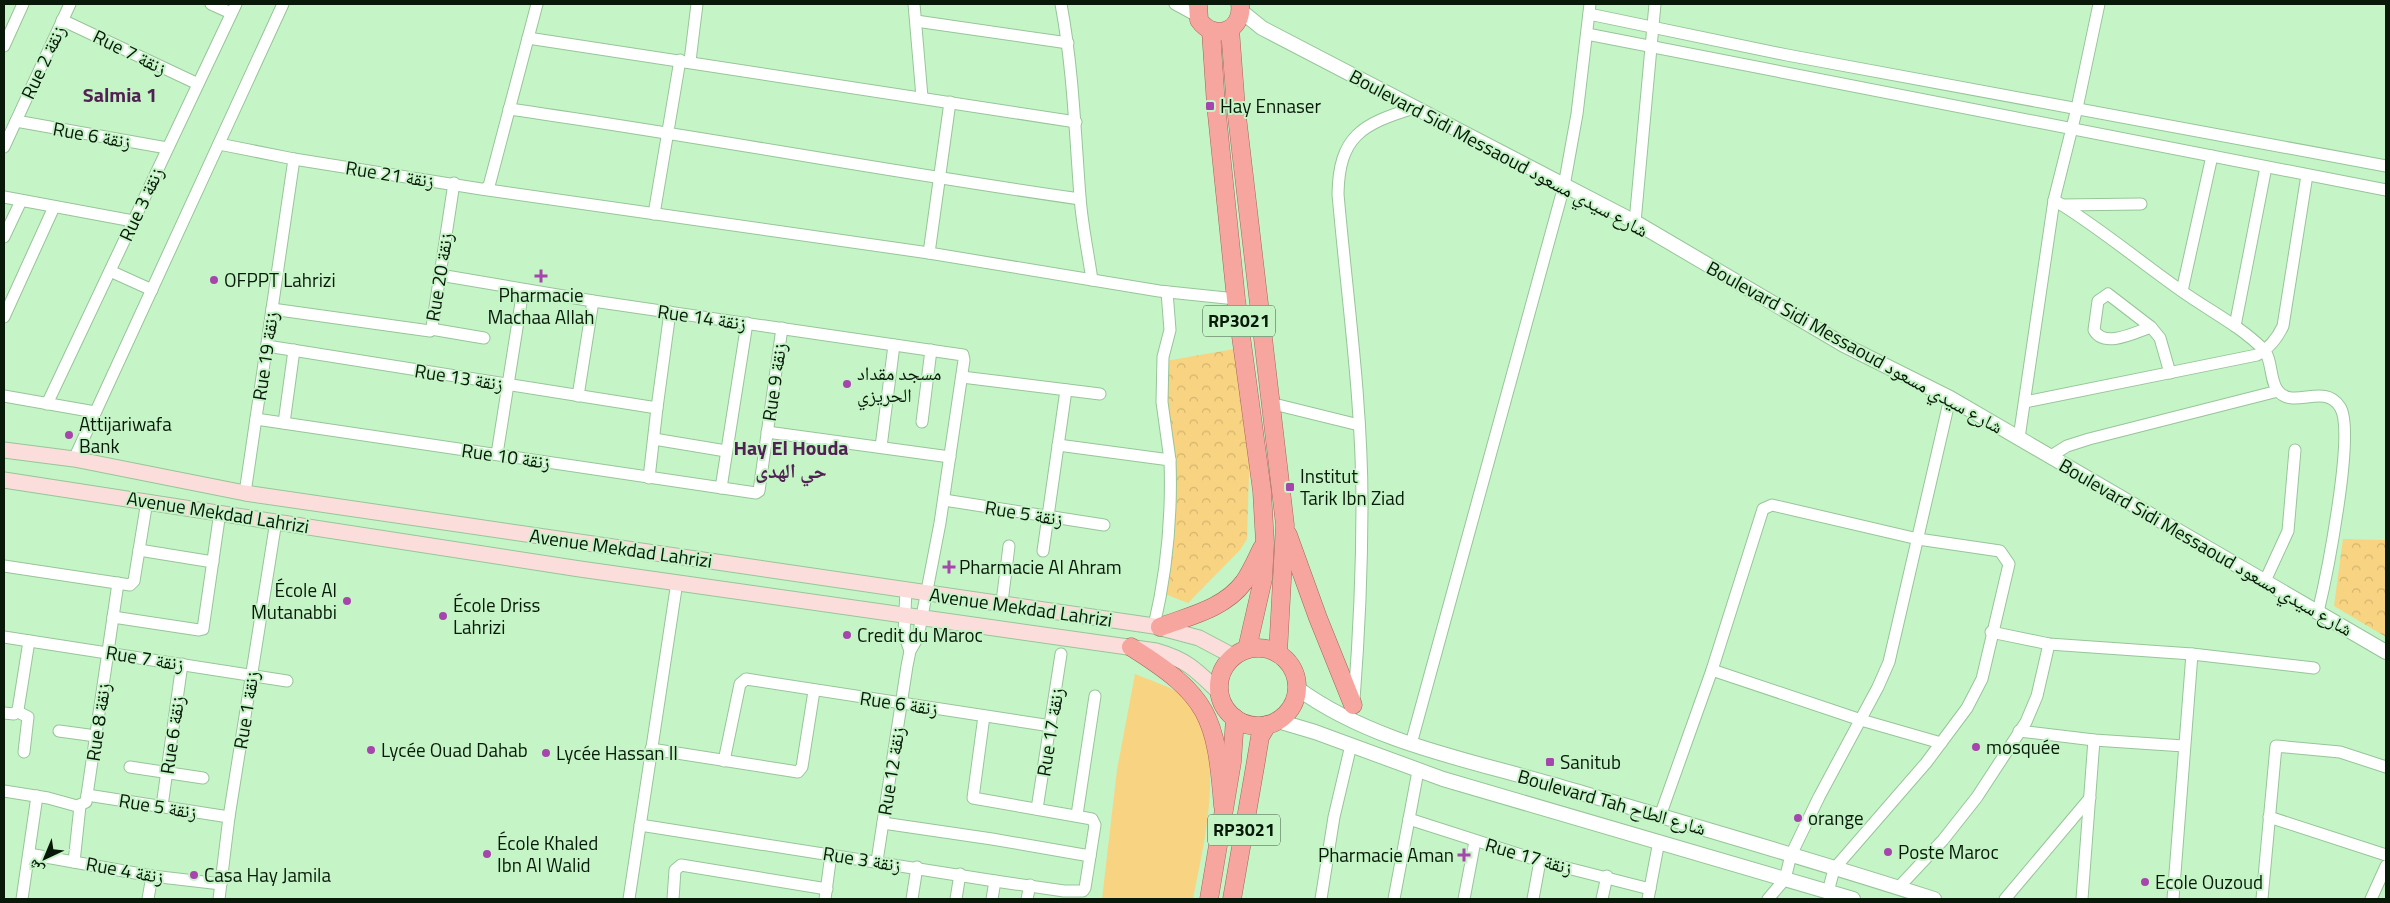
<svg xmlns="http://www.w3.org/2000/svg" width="2390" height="903" viewBox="0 0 2390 903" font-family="'Titillium Web','Noto Naskh Arabic',sans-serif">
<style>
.grass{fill:#f8d382}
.forest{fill:url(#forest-crowns)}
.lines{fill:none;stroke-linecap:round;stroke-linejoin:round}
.minor-casing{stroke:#97c599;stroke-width:13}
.tertiary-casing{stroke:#97c599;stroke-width:16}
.secondary-casing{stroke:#97c599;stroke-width:17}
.trunk-casing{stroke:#a1665b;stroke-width:19}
.minor{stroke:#fff;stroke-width:11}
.tertiary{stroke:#fff;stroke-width:14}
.secondary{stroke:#fbdedb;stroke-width:15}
.trunk{stroke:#f6a69f;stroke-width:18}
.poi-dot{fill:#a645ac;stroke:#c5f4c6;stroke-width:2}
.labels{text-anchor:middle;stroke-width:4;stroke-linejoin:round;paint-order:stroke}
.shield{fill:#c5f4c6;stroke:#415b42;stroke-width:1}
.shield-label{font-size:18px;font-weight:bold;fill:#081909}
.street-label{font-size:19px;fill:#081909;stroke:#c5f4c6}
.poi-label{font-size:19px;fill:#081909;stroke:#c5f4c6;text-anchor:start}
.neighbourhood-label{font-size:20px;font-weight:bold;fill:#502152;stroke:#c5f4c6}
</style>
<defs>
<pattern id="forest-crowns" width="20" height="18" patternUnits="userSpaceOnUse" patternTransform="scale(1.25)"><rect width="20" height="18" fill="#f8d382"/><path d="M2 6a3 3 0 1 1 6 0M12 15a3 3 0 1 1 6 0" fill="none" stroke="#d3b56f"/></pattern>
</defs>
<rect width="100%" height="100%" fill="#c5f4c6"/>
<!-- grass -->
<path class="grass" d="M1135,674C1147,679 1174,688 1183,696C1230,743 1204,842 1193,899H1102L1117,770Z"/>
<!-- forest -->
<g class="forest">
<polygon points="1240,348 1250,442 1247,539 1240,550 1188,603 1165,594 1173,504 1160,362"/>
<polygon points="2343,539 2386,540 2386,637 2334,606"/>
</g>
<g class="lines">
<defs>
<g id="minor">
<polyline points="211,4 231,13"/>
<polyline points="914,4 922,97"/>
<path d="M1061,4C1073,68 1075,132 1080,197C1082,225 1088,252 1092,280"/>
<polyline points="1175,4 1197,16"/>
<polyline points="1589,14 1787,55 2386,166"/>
<polyline points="62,20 198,84"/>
<polyline points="916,21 1068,43"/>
<polyline points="1587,34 2386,190"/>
<polyline points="528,38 1076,122"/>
<polyline points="4,46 23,4"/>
<polyline points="690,61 697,4"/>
<path d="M509,109C700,136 889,172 1080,199"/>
<polyline points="16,121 167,148"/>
<polyline points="219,144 294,159 481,189 929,253 1159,291 1236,299"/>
<polyline points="4,147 70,4"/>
<polyline points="485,189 489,186 537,4"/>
<polyline points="4,197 133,221"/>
<path d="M2054,200C2099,227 2140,262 2183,292C2210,311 2240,326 2263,349C2273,359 2269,380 2278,391C2294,410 2324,382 2340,407C2356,431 2326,579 2318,612"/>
<polyline points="2062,205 2141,204"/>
<polyline points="654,214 680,60"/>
<polyline points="1635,222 1655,4"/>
<polyline points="4,237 21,201"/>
<polyline points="929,253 950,102"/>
<polyline points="110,271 152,290"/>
<polyline points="440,275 593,301 963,355 964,360 940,523 918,637 910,651 907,666 877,861"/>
<polyline points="2182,291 2212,156"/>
<polyline points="1167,292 1170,330 1163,357 1162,402 1170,460"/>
<polyline points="272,309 430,331 432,327 454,183"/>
<polyline points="4,317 54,207"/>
<polyline points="2235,326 2266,167"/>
<path d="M2151,327C2136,332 2104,349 2094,330L2098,301L2108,294L2151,327L2160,338L2170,373"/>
<polyline points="431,329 484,338"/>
<polyline points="267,346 657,408 670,312"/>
<polyline points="962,377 1100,394"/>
<polyline points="4,396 95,412"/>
<polyline points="578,396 593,301"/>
<path d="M2025,402L2257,355C2270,348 2277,339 2283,326L2307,175"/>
<polyline points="1270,403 1359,425"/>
<polyline points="47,404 236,4"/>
<polyline points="256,419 756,493 759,491 782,328"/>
<polyline points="922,422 931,350"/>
<polyline points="284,423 294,350"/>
<polyline points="767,432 950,457"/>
<polyline points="2019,438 2054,200 2077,108 2099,4"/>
<polyline points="654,439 726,451"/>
<path d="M1058,445L1170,460C1172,516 1167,571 1154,626"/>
<polyline points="881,447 894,345"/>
<polyline points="497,454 523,290"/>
<polyline points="2051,456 2067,446 2089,439 2278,391"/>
<polyline points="74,459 283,4"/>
<polyline points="649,478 657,408"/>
<polyline points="721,488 747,323"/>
<polyline points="245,493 294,159"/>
<polyline points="944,500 1104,525"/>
<polyline points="139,550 213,562"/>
<polyline points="1043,551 1066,390"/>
<polyline points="4,566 130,585 134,581 147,501"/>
<polyline points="2265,581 2288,531 2295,450"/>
<polyline points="906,589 904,634 910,651"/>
<polyline points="1002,602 1009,546"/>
<polyline points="113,617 199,630 203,629 220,512"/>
<polyline points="1991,632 2049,644 2192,654 2314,668"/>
<polyline points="4,637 287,681"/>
<polyline points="1712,670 1861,720 1941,743"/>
<path d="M1354,700C1359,635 1362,569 1362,503C1362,400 1347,297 1338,194C1339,136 1362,124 1414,108"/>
<polyline points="18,712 28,717 24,752"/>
<polyline points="4,713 14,714 18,710 29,641"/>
<polyline points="59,731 96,736"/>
<polyline points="2019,731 2094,740 2184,746"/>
<polyline points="1411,744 1564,186 1577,114 1590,4"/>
<polyline points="651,749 798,772 802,767 814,691"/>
<polyline points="724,761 740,684 746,679 1051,726"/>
<polyline points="130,767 203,778"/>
<polyline points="4,791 48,798 77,806 86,802 118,583"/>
<polyline points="87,795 229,817"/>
<polyline points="162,806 182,664"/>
<polyline points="1037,809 1061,654"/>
<polyline points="1077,815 1095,696"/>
<polyline points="1660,816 1712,670 1763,509 1772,505 1918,539 2000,551 2009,564 1982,679 1967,708 1926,763 1834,869 1828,892"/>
<polyline points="2269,817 2386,855"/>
<polyline points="1409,819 1540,861 1650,889"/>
<polyline points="883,823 992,839 1090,856"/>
<polyline points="640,825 995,881 1064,891 1083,891 1085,888 1095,825 1092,819 973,798 984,716"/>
<polyline points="29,854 152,876 221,884"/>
<polyline points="74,862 80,806"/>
<polyline points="1898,888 1943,840 1977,797 2026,722 2037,696 2049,644"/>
<polyline points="22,899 37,796"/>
<polyline points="148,899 152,876"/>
<polyline points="219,899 229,817 276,521"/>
<polyline points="629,899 677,582"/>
<polyline points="673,899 675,870 681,865 827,889"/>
<polyline points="825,899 831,854"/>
<polyline points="912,899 917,867"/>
<polyline points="956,899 960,874"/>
<polyline points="992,899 995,881"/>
<polyline points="1027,899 1030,885"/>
<polyline points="1321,899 1334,817 1351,745"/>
<polyline points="1394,899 1418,771"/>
<polyline points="1464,899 1475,841"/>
<polyline points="1533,899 1540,861"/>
<polyline points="1602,899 1607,876"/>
<polyline points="1648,899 1659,841"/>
<polyline points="1768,899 1785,879 1791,855 1819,797 1878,687 1889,662 1950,398"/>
<polyline points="2005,899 2090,798"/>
<polyline points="2082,899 2094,740"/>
<polyline points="2173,899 2192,654"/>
<polyline points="2262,899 2276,746 2340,752 2386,767"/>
<polyline points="2371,899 2386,866"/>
</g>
<g id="tertiary">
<polyline points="1241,11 1262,28 1635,222 1844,345 1950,398 2386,652"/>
<path d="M1297,688C1371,742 1465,759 1551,784C1678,821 1807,858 1934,899"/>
<polyline points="1278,721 1315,732 1443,779 1853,899"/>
</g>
<g id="secondary">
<polyline points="4,450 74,459 245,493 1154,626 1199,638 1233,656"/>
<path d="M4,480L580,569L1156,651C1188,660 1197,671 1220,693"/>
</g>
<g id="trunk">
<path d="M1198,4L1199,20C1214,42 1244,31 1240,4"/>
<polyline points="1230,29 1236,108 1285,525 1278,653"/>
<polyline points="1211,31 1216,105 1236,299 1262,491 1265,543 1263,579 1247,649"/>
<polyline points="1288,535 1318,618 1353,705"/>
<path d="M1160,627C1189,616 1224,609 1244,582C1251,572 1256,560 1262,548"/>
<path d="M1131,647C1209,696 1216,716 1223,806"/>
<circle cx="1258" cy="687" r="39"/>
<polyline points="1209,899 1232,762 1235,718"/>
<polyline points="1232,899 1256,761 1260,737 1267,725"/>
</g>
</defs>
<!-- minor casing -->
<use href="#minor" class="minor-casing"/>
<!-- tertiary casing -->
<use href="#tertiary" class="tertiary-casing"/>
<!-- secondary casing -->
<use href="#secondary" class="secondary-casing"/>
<!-- trunk casing -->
<use href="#trunk" class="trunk-casing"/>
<!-- minor -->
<use href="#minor" class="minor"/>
<!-- tertiary -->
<use href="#tertiary" class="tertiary"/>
<!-- secondary -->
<use href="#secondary" class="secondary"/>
<!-- trunk -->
<use href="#trunk" class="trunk"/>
</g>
<!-- markers -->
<g class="poi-dot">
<rect x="1205" y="101" width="10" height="10" rx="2.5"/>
<path d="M538.5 268.5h5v5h5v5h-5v5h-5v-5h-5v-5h5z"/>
<circle cx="214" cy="280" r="5"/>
<circle cx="847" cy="384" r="5"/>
<circle cx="69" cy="435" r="5"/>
<rect x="1285" y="482" width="10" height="10" rx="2.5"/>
<path d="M946.5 559.5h5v5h5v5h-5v5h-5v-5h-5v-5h5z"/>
<circle cx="347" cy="601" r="5"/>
<circle cx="443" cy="616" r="5"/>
<circle cx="847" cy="635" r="5"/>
<circle cx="1976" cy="747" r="5"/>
<circle cx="371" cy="750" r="5"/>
<circle cx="546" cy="753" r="5"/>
<rect x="1545" y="757" width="10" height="10" rx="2.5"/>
<circle cx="1798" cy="818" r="5"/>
<circle cx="1888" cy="852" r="5"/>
<circle cx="487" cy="854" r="5"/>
<path d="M1461.5 847.5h5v5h5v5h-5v5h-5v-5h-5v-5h5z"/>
<circle cx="194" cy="875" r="5"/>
<circle cx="2145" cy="882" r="5"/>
</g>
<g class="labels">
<!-- shield labels -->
<g class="shield">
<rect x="1203" y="305.5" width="72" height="31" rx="4"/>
<rect x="1208" y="814.5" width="72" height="31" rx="4"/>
</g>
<g class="shield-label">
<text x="1239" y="327">RP3021</text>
<text x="1244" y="836">RP3021</text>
</g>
<!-- street labels -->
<g class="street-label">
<text transform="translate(130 52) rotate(26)" y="7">Rue 7 زنقة</text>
<text transform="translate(43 62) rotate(-65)" y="7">Rue 2 زنقة</text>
<text transform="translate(92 135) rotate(10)" y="7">Rue 6 زنقة</text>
<text transform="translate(1499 153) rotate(28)" y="7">Boulevard Sidi Messaoud شارع سيدي مسعود</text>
<text transform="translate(390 174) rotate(9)" y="7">Rue 21 زنقة</text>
<text transform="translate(141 204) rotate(-65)" y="7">Rue 3 زنقة</text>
<text transform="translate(439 277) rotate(-81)" y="7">Rue 20 زنقة</text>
<text transform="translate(702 317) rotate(8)" y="7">Rue 14 زنقة</text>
<text transform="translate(1855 347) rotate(29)" y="7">Boulevard Sidi Messaoud شارع سيدي مسعود</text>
<text transform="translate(265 356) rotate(-82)" y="7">Rue 19 زنقة</text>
<text transform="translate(459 377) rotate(9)" y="7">Rue 13 زنقة</text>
<text transform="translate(774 382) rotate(-82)" y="7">Rue 9 زنقة</text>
<text transform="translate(506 456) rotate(8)" y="7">Rue 10 زنقة</text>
<text transform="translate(218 512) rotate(9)" y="7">Avenue Mekdad Lahrizi</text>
<text transform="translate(1024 513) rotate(9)" y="7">Rue 5 زنقة</text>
<text transform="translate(2206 547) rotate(30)" y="7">Boulevard Sidi Messaoud شارع سيدي مسعود</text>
<text transform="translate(621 548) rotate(8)" y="7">Avenue Mekdad Lahrizi</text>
<text transform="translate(1021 607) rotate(8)" y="7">Avenue Mekdad Lahrizi</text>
<text transform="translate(145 658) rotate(9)" y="7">Rue 7 زنقة</text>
<text transform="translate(899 703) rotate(8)" y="7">Rue 6 زنقة</text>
<text transform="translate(246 710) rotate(-81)" y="7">Rue 1 زنقة</text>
<text transform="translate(98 722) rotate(-82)" y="7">Rue 8 زنقة</text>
<text transform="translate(1050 732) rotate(-81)" y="7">Rue 17 زنقة</text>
<text transform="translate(172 735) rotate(-82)" y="7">Rue 6 زنقة</text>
<text transform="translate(891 771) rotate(-81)" y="7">Rue 12 زنقة</text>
<text transform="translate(1612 802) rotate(16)" y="7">Boulevard Tah شارع الطاح</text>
<text transform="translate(158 806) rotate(9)" y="7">Rue 5 زنقة</text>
<text transform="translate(1529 856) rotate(16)" y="7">Rue 17 زنقة</text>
<text transform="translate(862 859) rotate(9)" y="7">Rue 3 زنقة</text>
<text transform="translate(125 870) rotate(10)" y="7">Rue 4 زنقة</text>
</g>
<!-- poi labels -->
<g class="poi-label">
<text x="1220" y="113">Hay Ennaser</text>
<text x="224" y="287">OFPPT Lahrizi</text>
<text x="541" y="302" text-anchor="middle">Pharmacie<tspan x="541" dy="22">Machaa Allah</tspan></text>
<text x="857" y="380">مسجد مقداد<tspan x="857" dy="22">الحريزي</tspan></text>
<text x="79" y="431">Attijariwafa<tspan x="79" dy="22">Bank</tspan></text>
<text x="1300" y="483">Institut<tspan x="1300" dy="22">Tarik Ibn Ziad</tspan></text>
<text x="959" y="574">Pharmacie Al Ahram</text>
<text x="337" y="597" text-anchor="end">École Al<tspan x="337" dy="22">Mutanabbi</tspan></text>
<text x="453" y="612">École Driss<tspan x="453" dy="22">Lahrizi</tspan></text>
<text x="857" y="642">Credit du Maroc</text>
<text x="1986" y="754">mosquée</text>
<text x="381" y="757">Lycée Ouad Dahab</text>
<text x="556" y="760">Lycée Hassan II</text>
<text x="1560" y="769">Sanitub</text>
<text x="1808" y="825">orange</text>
<text x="497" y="850">École Khaled<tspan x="497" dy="22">Ibn Al Walid</tspan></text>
<text x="1898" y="859">Poste Maroc</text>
<text x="1454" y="862" text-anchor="end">Pharmacie Aman</text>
<text x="204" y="882">Casa Hay Jamila</text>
<text x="2155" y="889">Ecole Ouzoud</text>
</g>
<!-- neighbourhood labels -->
<g class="neighbourhood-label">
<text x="120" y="102">Salmia 1</text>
<text x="791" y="455">Hay El Houda<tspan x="791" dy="23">حي الهدى</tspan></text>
</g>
</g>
<!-- border -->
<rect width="2390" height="903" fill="none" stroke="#081909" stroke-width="10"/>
<!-- north arrow -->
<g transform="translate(45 858) rotate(224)" stroke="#c5f4c6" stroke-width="4" paint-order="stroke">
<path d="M0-4L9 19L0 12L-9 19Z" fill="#081909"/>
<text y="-8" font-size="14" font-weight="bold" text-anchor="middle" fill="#081909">ش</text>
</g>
</svg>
